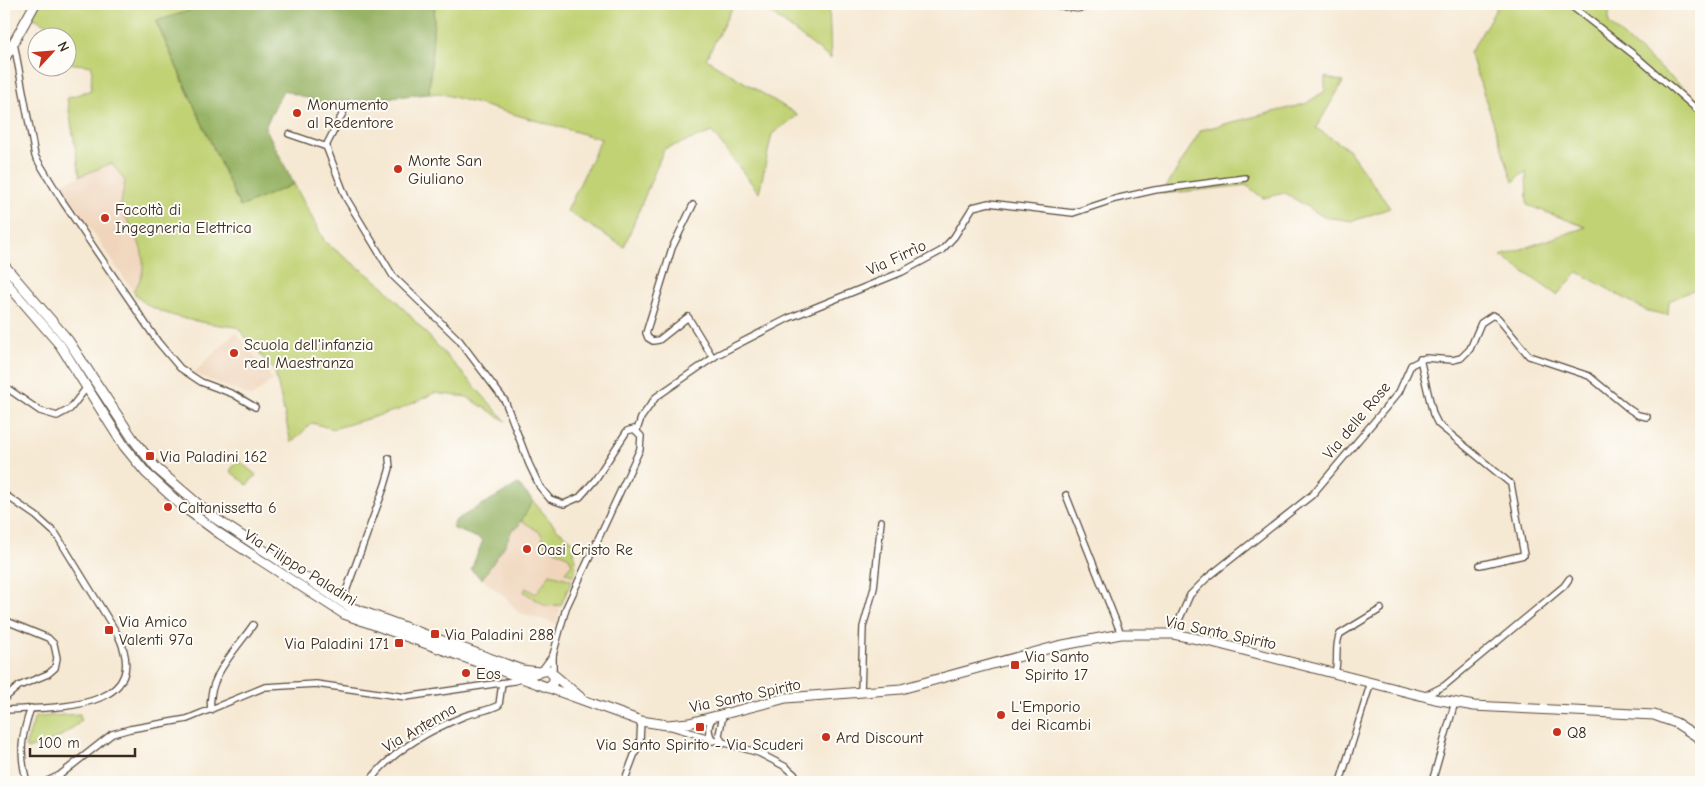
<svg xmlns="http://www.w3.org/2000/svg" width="1705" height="786" viewBox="0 0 1705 786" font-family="'Comic Neue',sans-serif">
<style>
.built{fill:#f0d5bc}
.green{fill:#c1d274;stroke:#7e7e49}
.forest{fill:#98b466;stroke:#6a6f42}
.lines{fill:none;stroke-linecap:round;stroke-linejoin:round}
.street-casing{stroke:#574739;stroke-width:8}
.primary-casing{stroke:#574739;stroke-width:11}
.street{stroke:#fff;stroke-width:5.5}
.primary{stroke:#fff;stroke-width:9}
.poi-dot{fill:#c8321e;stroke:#fdfcf7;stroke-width:2}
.labels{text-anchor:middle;stroke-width:4;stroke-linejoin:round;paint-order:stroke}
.poi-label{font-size:16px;fill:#3b2a1e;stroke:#fdfcf7;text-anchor:start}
.street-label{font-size:16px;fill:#3b2a1e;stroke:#fdfcf7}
</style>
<rect width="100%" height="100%" fill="#fdfcf7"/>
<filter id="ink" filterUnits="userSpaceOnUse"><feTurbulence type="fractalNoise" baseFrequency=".02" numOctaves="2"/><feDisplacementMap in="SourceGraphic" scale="10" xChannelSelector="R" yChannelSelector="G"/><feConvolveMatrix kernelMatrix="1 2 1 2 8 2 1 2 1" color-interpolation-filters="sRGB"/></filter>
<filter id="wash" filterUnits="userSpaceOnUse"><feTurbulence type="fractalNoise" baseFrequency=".0096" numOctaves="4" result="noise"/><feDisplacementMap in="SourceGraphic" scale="20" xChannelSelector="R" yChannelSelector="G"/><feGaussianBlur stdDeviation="1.12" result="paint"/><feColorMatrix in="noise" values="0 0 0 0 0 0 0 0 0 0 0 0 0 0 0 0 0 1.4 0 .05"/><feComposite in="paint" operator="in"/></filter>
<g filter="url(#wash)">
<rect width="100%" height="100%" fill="#f6e9d4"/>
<!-- built -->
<g class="built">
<polygon points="113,163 125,181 120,209 133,228 142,252 144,270 142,281 133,291 60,184"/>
<polygon points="236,332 273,380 251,397 194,373"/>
<polygon points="518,484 558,530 573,541 576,567 561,605 557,624 518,612 504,596 471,570 483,540 452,528 456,520"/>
</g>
<!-- green -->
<g class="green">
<path d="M37,4H211L156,22L240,207L294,184L325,242L383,286L506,421L467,397L434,393L401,409L333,429L312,423L291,443L275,372L237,327C210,324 148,317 133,291C155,265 137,233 120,209L125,181L112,163L80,176L67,98L91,90L92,66L68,63V38L61,37L59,31L30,16Z"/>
<polygon points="435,4 734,4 706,59 798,115 772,134 759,193 712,132 664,149 624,247 567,211 601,139 439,93 429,94"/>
<polygon points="759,4 829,4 831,59"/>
<polygon points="1499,4 1615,4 1609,10 1609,24 1701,103 1701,291 1697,288 1669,301 1668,315 1647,311 1578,272 1557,295 1501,256 1586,227 1527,205 1526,171 1513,182 1470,53"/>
<polygon points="1325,77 1343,82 1316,128 1348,149 1390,208 1353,221 1324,217 1285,193 1263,198 1246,185 1162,194 1201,130 1305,104 1325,91"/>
<polygon points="238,460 256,475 247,485 230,471"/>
<polygon points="533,501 558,530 573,541 576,567 574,576 565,572 572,564 569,557 545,545 541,533 521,520"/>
<polygon points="550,574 572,580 561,605 546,606 524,592 526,588 536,594"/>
<polygon points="80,714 81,720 79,723 60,737 28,749 25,747 35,717"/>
</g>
<!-- forest -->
<g class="forest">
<polygon points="211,4 435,4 429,94 322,103 283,90 265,127 294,184 240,207 156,21"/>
<polygon points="518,484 533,501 517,528 513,528 505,545 482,579 471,570 483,540 452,528 456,520"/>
</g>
</g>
<g filter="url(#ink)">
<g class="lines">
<defs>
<g id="street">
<polyline points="1569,4 1638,58 1701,113"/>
<polyline points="14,43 35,156 63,202 158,342 180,368 201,382 233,394 255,407"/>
<polyline points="345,109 326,146 346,198 393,276 459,340 505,401 529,464 540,487 550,499 564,504 580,497 595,480 627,431 634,429 641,436 640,449 566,608 553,655 553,674"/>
<polyline points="289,134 327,147"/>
<polyline points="693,205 672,248 646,333 648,338 653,341 659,340 688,317 713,358"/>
<polyline points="1420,359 1433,414 1438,424 1511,484 1524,555 1480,565"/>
<polyline points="4,386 40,411 57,416 70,409 87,387"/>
<polyline points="637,430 641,418 656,397 717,355 789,318 902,272 941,251 954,237 973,207 989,203 1073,213 1115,199 1155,190 1245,178"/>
<path d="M4,494L36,516L56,534L118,635C155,713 50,707 4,710"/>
<polyline points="1066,495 1121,634"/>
<polyline points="342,602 385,485 390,468 389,458"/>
<polyline points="4,620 48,638 54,644 57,658 55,668 48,674 19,686 4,699"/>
<polyline points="1173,634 1190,595 1207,578 1312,495 1399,392 1411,365 1425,358 1453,360 1461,358 1470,349 1481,323 1493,315 1498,318 1529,356 1589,376 1629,409 1638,415 1647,417"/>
<polyline points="542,670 553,655"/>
<path d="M1335,673C1339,659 1334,646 1340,634L1381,609"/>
<polyline points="861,693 863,627 874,588 881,521"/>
<polyline points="1424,696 1444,686 1564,586 1569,579"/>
<path d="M211,710C206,678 236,650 253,625"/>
<polyline points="669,726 759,753 786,767 803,782"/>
<path d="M713,741C708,733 707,725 713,718"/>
<polyline points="723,744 719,735 723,715"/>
<path d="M27,782C19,754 21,736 31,708"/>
<polyline points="45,782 60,775 112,734 130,729 187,719 265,687 316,684 406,697 514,681 538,674"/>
<path d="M369,782C391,752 428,731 462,717C474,712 488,711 499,705L502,683"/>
<polyline points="624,782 640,740 641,721"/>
<polyline points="1340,782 1371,682"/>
<polyline points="1432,782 1455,702"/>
</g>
<g id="primary">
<polyline points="1058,4 1077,7 1094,4"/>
<polyline points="4,60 35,4"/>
<polyline points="4,265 68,340 133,439 156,468 213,517 350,607 522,670 539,672 549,670 555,678 552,684 547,687"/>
<polyline points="4,280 60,345 124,446 146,473 182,506 220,534 344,614 641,721 667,725 689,723 786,698 901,689 1058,646 1121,634 1173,634 1208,641 1435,699 1474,706 1654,715 1676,723 1701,739"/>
<polyline points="554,675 580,697"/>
</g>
</defs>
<!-- street casing -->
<use href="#street" class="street-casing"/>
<!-- primary casing -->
<use href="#primary" class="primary-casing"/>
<!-- street -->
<use href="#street" class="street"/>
<!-- primary -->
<use href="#primary" class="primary"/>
</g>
</g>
<!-- markers -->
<g class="poi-dot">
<circle cx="297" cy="113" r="5"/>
<circle cx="398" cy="169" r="5"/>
<circle cx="105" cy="218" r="5"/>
<circle cx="234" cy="353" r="5"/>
<rect x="145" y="451" width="10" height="10" rx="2.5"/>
<circle cx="168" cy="507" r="5"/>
<circle cx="527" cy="549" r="5"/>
<rect x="104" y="625" width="10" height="10" rx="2.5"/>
<rect x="430" y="629" width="10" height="10" rx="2.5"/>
<rect x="394" y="638" width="10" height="10" rx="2.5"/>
<rect x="1010" y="660" width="10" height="10" rx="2.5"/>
<circle cx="466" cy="673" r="5"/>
<circle cx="1001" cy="715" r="5"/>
<rect x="695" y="722" width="10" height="10" rx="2.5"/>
<circle cx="1557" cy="732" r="5"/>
<circle cx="826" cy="737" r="5"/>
</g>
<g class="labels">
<!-- poi labels -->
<g class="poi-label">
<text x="307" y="110">Monumento<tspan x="307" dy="18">al Redentore</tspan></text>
<text x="408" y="166">Monte San<tspan x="408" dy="18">Giuliano</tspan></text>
<text x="115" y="215">Facoltà di<tspan x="115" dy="18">Ingegneria Elettrica</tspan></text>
<text x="244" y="350">Scuola dell'infanzia<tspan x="244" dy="18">real Maestranza</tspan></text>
<text x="160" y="462">Via Paladini 162</text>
<text x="178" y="513">Caltanissetta 6</text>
<text x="537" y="555">Oasi Cristo Re</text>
<text x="119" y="627">Via Amico<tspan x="119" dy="18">Valenti 97a</tspan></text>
<text x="445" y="640">Via Paladini 288</text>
<text x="389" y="649" text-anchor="end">Via Paladini 171</text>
<text x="1025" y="662">Via Santo<tspan x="1025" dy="18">Spirito 17</tspan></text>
<text x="476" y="679">Eos</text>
<text x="1011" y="712">L'Emporio<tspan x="1011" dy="18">dei Ricambi</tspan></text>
<text x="1567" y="738">Q8</text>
<text x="836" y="743">Ard Discount</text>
<text x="700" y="750" text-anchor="middle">Via Santo Spirito - Via Scuderi</text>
</g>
<!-- street labels -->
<g class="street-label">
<text transform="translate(896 257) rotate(-25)" y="6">Via Firrìo</text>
<text transform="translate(1356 420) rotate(-50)" y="6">Via delle Rose</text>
<text transform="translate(301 567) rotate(32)" y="6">Via Filippo Paladini</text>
<text transform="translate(1221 632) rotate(12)" y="6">Via Santo Spirito</text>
<text transform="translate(745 695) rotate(-12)" y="6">Via Santo Spirito</text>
<text transform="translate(419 727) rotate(-30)" y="6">Via Antenna</text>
</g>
</g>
<!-- margin -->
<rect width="1705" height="786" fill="none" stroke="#fdfcf7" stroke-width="20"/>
<!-- north arrow -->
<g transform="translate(52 52) rotate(64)"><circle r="24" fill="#fdfcf7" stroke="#afa8a0"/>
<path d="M0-4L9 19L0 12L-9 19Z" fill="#c8321e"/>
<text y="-8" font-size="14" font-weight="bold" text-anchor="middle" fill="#3b2a1e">N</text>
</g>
<!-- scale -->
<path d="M30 748v8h105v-8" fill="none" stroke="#3b2a1e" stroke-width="2.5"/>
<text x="38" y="748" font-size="15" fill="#3b2a1e" stroke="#fdfcf7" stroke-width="4" paint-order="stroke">100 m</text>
</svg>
